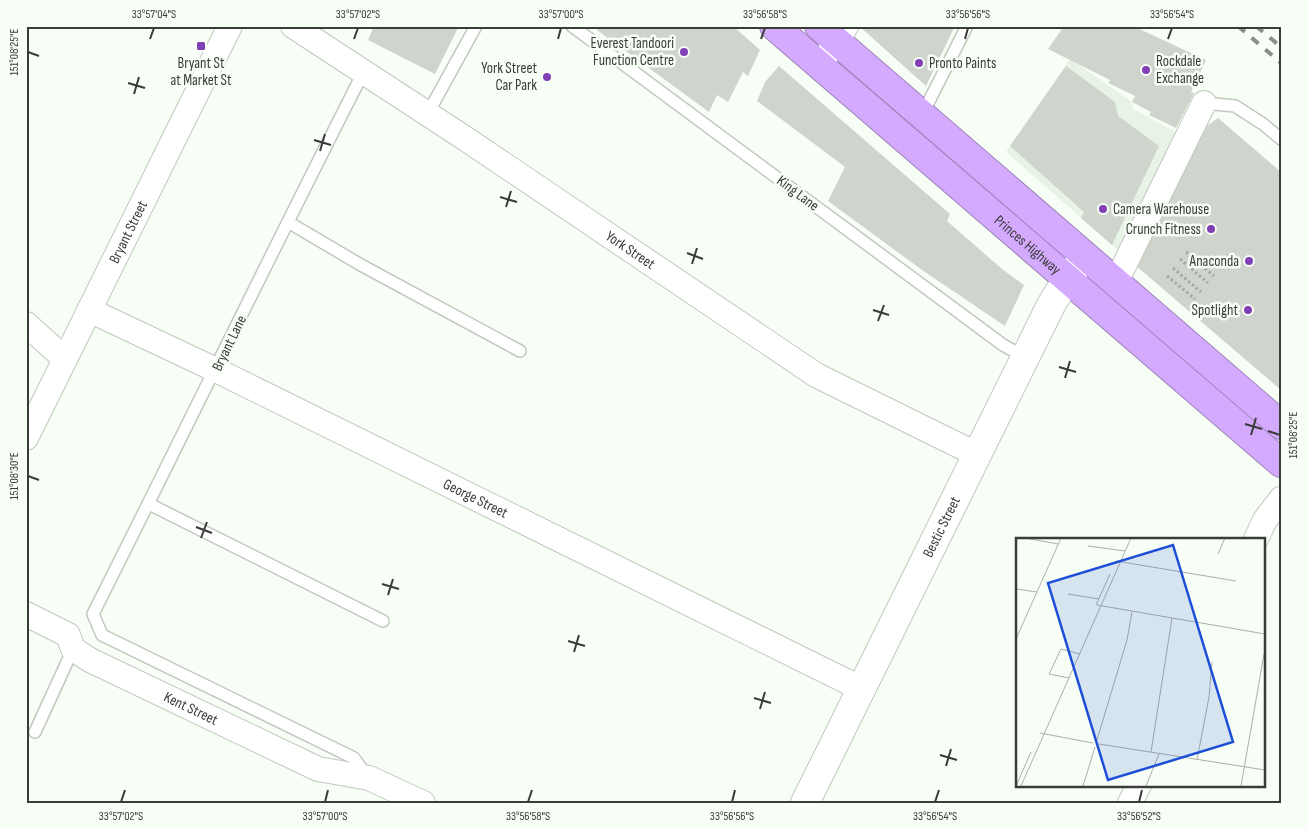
<svg xmlns="http://www.w3.org/2000/svg" width="1307" height="829" viewBox="0 0 1307 829" font-family="'Sofia Sans Condensed',sans-serif">
<style>
.built{fill:#e7f3e4}
.building{fill:#cfd5cd}
.lines{fill:none;stroke-linecap:round;stroke-linejoin:round}
.lane-casing{stroke:#c2c8c0;stroke-width:14}
.street-casing{stroke:#c2c8c0;stroke-width:26}
.secondary-casing{stroke:#c2c8c0;stroke-width:30}
.highway-casing{stroke:#9e84b9;stroke-width:30}
.path{stroke:#a5aaa4;stroke-width:3;stroke-dasharray:2.5 2.5;stroke-linecap:butt}
.lane{stroke:#fff;stroke-width:11}
.street{stroke:#fff;stroke-width:24}
.secondary{stroke:#fff;stroke-width:28}
.highway{stroke:#d4aafe;stroke-width:28}
.rail{stroke:#8a8f89;stroke-width:4;stroke-dasharray:9 9;stroke-linecap:butt}
.ticks{fill:none;stroke:#3a3c39;stroke-width:2}
.poi-dot{fill:#803fb4;stroke:#f7fef5;stroke-width:2}
.labels{text-anchor:middle;stroke-width:5;stroke-linejoin:round;paint-order:stroke}
.poi-label{font-size:15px;fill:#3a3c39;stroke:#f7fef5;text-anchor:end}
.street-label{font-size:15px;fill:#3a3c39;stroke:#f7fef5}
.inset-road{fill:none;stroke:#abb0aa;stroke-width:1}
.view{fill:#1d4ed8;fill-opacity:0.15;stroke:#1d4ed8;stroke-width:2.5}
.inset-edge{fill:none;stroke:#3a3c39;stroke-width:2.5}
.neatline{fill:none;stroke:#3a3c39;stroke-width:2}
.ticks-label{font-size:12px;text-anchor:middle;fill:#3a3c39}
</style>
<rect width="100%" height="100%" fill="#f7fef5"/>
<!-- built -->
<polygon class="built" points="1070,59 1131,101 1133,109 1178,133 1119,251 1006,152"/>
<!-- building -->
<g class="building">
<polygon points="374,26 459,26 435,74 368,40"/>
<polygon points="599,26 733,26 760,50 748,76 743,72 728,102 717,95 709,112 597,30"/>
<polygon points="859,26 955,26 926,86"/>
<polygon points="1064,26 1133,26 1206,60 1191,92 1194,93 1176,128 1149,115 1151,112 1132,102 1135,96 1108,83 1110,80 1048,49"/>
<polygon points="779,66 950,214 947,221 1002,269 1024,285 1005,326 922,270 828,201 845,167 757,101 765,82"/>
<polygon points="1066,66 1115,102 1118,116 1159,146 1112,245 1081,218 1084,212 1010,146"/>
<polygon points="1218,118 1281,172 1281,390 1135,265 1201,130"/>
</g>
<g class="lines">
<defs>
<g id="lane">
<polyline points="572,26 1003,345 1025,357"/>
<path d="M364,71C272,251 184,433 93,614L102,635L354,758L366,775"/>
<polyline points="1204,103 1235,106 1263,124 1281,139"/>
<polyline points="428,113 476,26"/>
<polyline points="922,115 967,26"/>
<polyline points="288,222 361,265 520,351"/>
<polyline points="149,504 383,621"/>
<polyline points="35,732 73,649"/>
</g>
<g id="street">
<path id="s1" d="M293,26L463,137L816,375L978,455"/>
<polyline points="819,64 837,42 846,26"/>
<polyline points="1116,282 1204,103"/>
<path id="s2" d="M89,310L216,370L862,689"/>
<polyline points="26,324 65,359"/>
<path id="s3" d="M26,438L230,26"/>
<polyline points="1256,539 1265,520 1281,499"/>
<path id="s4" d="M26,614L68,635L73,649L90,660L318,769L369,778L423,803"/>
<polyline points="1130,803 1139,785"/>
</g>
<g id="secondary">
<path id="s5" d="M805,803L1051,305L1067,279L1085,256"/>
</g>
<g id="highway">
<path id="s6" d="M774,26L1281,463"/>
<polyline points="819,26 1281,425"/>
</g>
</defs>
<!-- lane casing -->
<use href="#lane" class="lane-casing"/>
<!-- street casing -->
<use href="#street" class="street-casing"/>
<!-- secondary casing -->
<use href="#secondary" class="secondary-casing"/>
<!-- highway casing -->
<use href="#highway" class="highway-casing"/>
<!-- path -->
<g class="path">
<polyline points="1186,252 1214,276"/>
<polyline points="1180,259 1208,283"/>
<polyline points="1173,268 1201,292"/>
<polyline points="1167,276 1195,299"/>
</g>
<!-- lane -->
<use href="#lane" class="lane"/>
<!-- street -->
<use href="#street" class="street"/>
<!-- secondary -->
<use href="#secondary" class="secondary"/>
<!-- highway -->
<use href="#highway" class="highway"/>
<!-- rail -->
<g class="rail">
<polyline points="1238,26 1281,63"/>
<polyline points="1256,26 1281,47"/>
</g>
</g>
<!-- ticks -->
<path class="ticks" d="M150,39L154,28M354,39L358,28M558,39L561,28M761,39L765,28M965,39L968,28M1168,39L1172,28M28,52L39,56M128,83L145,88M134,94L139,77M314,140L331,145M320,151L325,134M500,197L517,202M506,207L511,191M687,253L703,259M692,264L697,248M873,310L889,315M878,321L884,305M1059,367L1076,372M1065,378L1070,361M1245,424L1262,429M1268,431L1280,435M1251,435L1256,418M28,476L39,480M196,527L212,533M201,538L207,522M382,584L399,589M388,595L393,579M568,641L585,646M574,652L579,635M754,698L771,703M760,709L765,692M940,755L957,760M946,766L951,749M121,802L125,790M325,802L328,790M528,802L532,790M732,802L735,790M935,802L939,790M1139,802L1142,790"/>
<!-- markers -->
<g class="poi-dot">
<rect x="196" y="41" width="10" height="10" rx="2.5"/>
<circle cx="684" cy="52" r="5"/>
<circle cx="919" cy="63" r="5"/>
<circle cx="1146" cy="70" r="5"/>
<circle cx="547" cy="77" r="5"/>
<circle cx="1103" cy="209" r="5"/>
<circle cx="1211" cy="229" r="5"/>
<circle cx="1249" cy="261" r="5"/>
<circle cx="1248" cy="310" r="5"/>
</g>
<g class="labels">
<!-- poi labels -->
<g class="poi-label">
<text x="674" y="48">Everest Tandoori<tspan x="674" dy="17">Function Centre</tspan></text>
<text x="1156" y="66" text-anchor="start">Rockdale<tspan x="1156" dy="17">Exchange</tspan></text>
<text x="201" y="68" text-anchor="middle">Bryant St<tspan x="201" dy="17">at Market St</tspan></text>
<text x="929" y="68" text-anchor="start">Pronto Paints</text>
<text x="537" y="73">York Street<tspan x="537" dy="17">Car Park</tspan></text>
<text x="1113" y="214" text-anchor="start">Camera Warehouse</text>
<text x="1201" y="234">Crunch Fitness</text>
<text x="1239" y="266">Anaconda</text>
<text x="1238" y="315">Spotlight</text>
</g>
<!-- street labels -->
<g class="street-label">
<text transform="translate(798 193) rotate(37)" y="5">King Lane</text>
<text dy="5" stroke="none"><textPath href="#s3" startOffset="230">Bryant Street</textPath></text>
<text dy="5" stroke="none"><textPath href="#s6" startOffset="335">Princes Highway</textPath></text>
<text dy="5" stroke="none"><textPath href="#s1" startOffset="405">York Street</textPath></text>
<text transform="translate(229 343) rotate(-64)" y="5">Bryant Lane</text>
<text dy="5" stroke="none"><textPath href="#s2" startOffset="430">George Street</textPath></text>
<text dy="5" stroke="none"><textPath href="#s5" startOffset="308">Bestic Street</textPath></text>
<text dy="5" stroke="none"><textPath href="#s4" startOffset="194">Kent Street</textPath></text>
</g>
</g>
<!-- overview -->
<g transform="translate(1016 538)">
<rect width="249" height="249" fill="#f7fef5"/>
<path class="inset-road" d="M9,0L42,6M72,8L109,13M202,16L209,0M100,23L220,43M0,51L21,54M52,56L83,61M80,67L94,36M81,67L249,96M0,101L45,0M53,140L33,136L45,111L64,116M24,195L77,205M81,202L111,102L116,74M83,206L249,232M135,214L156,80M181,222L193,159L196,124M0,248L15,214M5,248L115,0M67,248L79,209M130,248L143,216M225,248L248,116"/>
<path class="view" d="M157,7L217,204L92,242L32,45Z"/>
<rect width="249" height="249" class="inset-edge"/>
</g>
<!-- border -->
<rect width="1307" height="829" fill="none" stroke="#f7fef5" stroke-width="55"/>
<rect x="28" y="28" width="1252" height="774" class="neatline"/>
<g class="ticks-label">
<text x="154" y="18">33°57'04"S</text>
<text x="358" y="18">33°57'02"S</text>
<text x="561" y="18">33°57'00"S</text>
<text x="765" y="18">33°56'58"S</text>
<text x="968" y="18">33°56'56"S</text>
<text x="1172" y="18">33°56'54"S</text>
<text transform="translate(14 52) rotate(-90)" y="4">151°08'25"E</text>
<text transform="translate(1293 435) rotate(-90)" y="4">151°08'25"E</text>
<text transform="translate(14 476) rotate(-90)" y="4">151°08'30"E</text>
<text x="121" y="820">33°57'02"S</text>
<text x="325" y="820">33°57'00"S</text>
<text x="528" y="820">33°56'58"S</text>
<text x="732" y="820">33°56'56"S</text>
<text x="935" y="820">33°56'54"S</text>
<text x="1139" y="820">33°56'52"S</text>
</g>
</svg>
